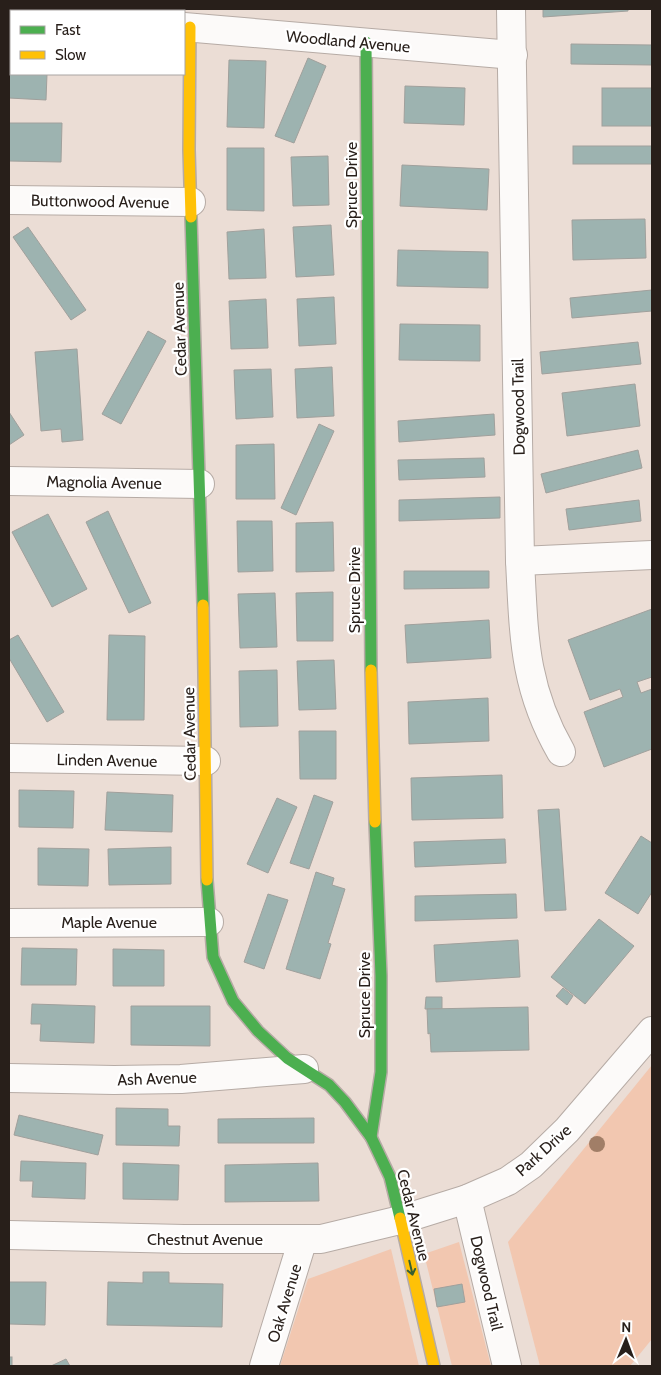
<svg xmlns="http://www.w3.org/2000/svg" width="661" height="1375" viewBox="0 0 661 1375" font-family="Cabin,sans-serif">
<style>
.green{fill:#f2c7b0}
.building{fill:#9db3b0;stroke:#a0a09c}
.lines{fill:none;stroke-linecap:round;stroke-linejoin:round}
.street-casing{stroke:#b6aba5;stroke-width:30}
.fast-casing{stroke:#b6aba5;stroke-width:14}
.slow-casing{stroke:#b6aba5;stroke-width:14}
.street{stroke:#fcfaf9;stroke-width:28}
.fast{stroke:#4caf50;stroke-width:11}
.slow{stroke:#ffc107;stroke-width:11}
.tree{fill:#a17e67}
.oneway{stroke:#386032}
.labels{text-anchor:middle;stroke-width:4.5;stroke-linejoin:round;paint-order:stroke}
.street-label{font-size:16px;fill:#281f1a;stroke:#fff}
</style>
<rect width="100%" height="100%" fill="#ebddd5"/>
<!-- green -->
<g class="green">
<polygon points="652,1065 652,1339 630,1366 540,1366 508,1242"/>
<polygon points="459,1242 491,1366 452,1366 424,1254"/>
<polygon points="391,1249 419,1366 280,1366 308,1279"/>
</g>
<!-- building -->
<g class="building">
<polygon points="543,9 628,9 628,11 543,17"/>
<polygon points="571,44 652,45 652,65 571,64"/>
<polygon points="9,57 11,57 11,74 47,74 46,100 9,98"/>
<polygon points="308,58 326,66 294,143 275,136"/>
<polygon points="229,60 266,61 264,128 227,127"/>
<polygon points="405,86 465,88 464,125 404,123"/>
<rect x="602" y="88" width="50" height="38"/>
<polygon points="9,123 62,123 61,162 9,161"/>
<rect x="573" y="146" width="79" height="18"/>
<polygon points="227,148 264,148 264,211 227,210"/>
<polygon points="328,156 329,205 293,206 291,157"/>
<polygon points="402,165 489,169 487,210 400,206"/>
<polygon points="645,219 646,258 573,260 572,220"/>
<polygon points="331,225 334,275 296,277 293,227"/>
<polygon points="28,227 86,310 71,320 13,237"/>
<polygon points="264,229 266,278 229,279 227,232"/>
<polygon points="398,250 488,252 488,288 397,286"/>
<polygon points="652,290 652,311 572,318 570,298"/>
<polygon points="334,297 336,344 299,346 297,299"/>
<polygon points="266,299 268,348 231,349 229,301"/>
<polygon points="400,324 480,325 480,361 399,360"/>
<polygon points="148,331 166,341 121,424 102,414"/>
<polygon points="638,342 641,364 542,374 540,352"/>
<polygon points="77,349 83,440 62,442 61,429 41,431 35,352"/>
<polygon points="332,367 334,416 297,418 295,369"/>
<polygon points="271,369 273,417 236,419 234,370"/>
<polygon points="635,384 640,426 567,436 562,393"/>
<polygon points="9,412 24,435 9,445"/>
<polygon points="494,414 495,435 399,442 398,421"/>
<polygon points="319,424 334,431 296,515 281,508"/>
<polygon points="274,444 275,499 236,499 236,445"/>
<polygon points="638,450 642,468 546,493 541,474"/>
<polygon points="484,458 485,477 399,480 398,460"/>
<polygon points="500,497 500,518 399,521 399,500"/>
<polygon points="639,500 641,521 569,530 566,509"/>
<polygon points="108,511 151,603 129,613 86,522"/>
<polygon points="48,514 87,589 52,607 12,532"/>
<polygon points="237,521 272,521 273,571 238,572"/>
<polygon points="333,522 334,571 296,572 296,523"/>
<polygon points="404,571 489,571 489,588 404,589"/>
<polygon points="333,592 333,641 297,641 296,593"/>
<polygon points="275,593 277,647 240,648 238,594"/>
<polygon points="652,609 652,677 637,682 641,693 652,689 652,749 604,767 584,712 623,697 620,689 590,700 568,640"/>
<polygon points="489,620 491,658 407,663 405,625"/>
<polygon points="18,635 64,712 47,722 9,658 9,640"/>
<polygon points="109,635 145,636 144,720 107,720"/>
<polygon points="334,660 336,709 299,710 297,661"/>
<polygon points="277,670 278,726 240,727 239,671"/>
<polygon points="488,698 489,741 409,744 408,702"/>
<polygon points="299,731 336,731 336,779 300,779"/>
<polygon points="502,775 503,818 412,820 411,778"/>
<polygon points="19,790 74,791 73,828 19,827"/>
<polygon points="107,792 173,795 172,832 105,830"/>
<polygon points="314,795 333,802 309,869 290,863"/>
<polygon points="277,798 297,807 268,873 247,864"/>
<polygon points="559,809 566,910 545,911 538,810"/>
<polygon points="641,836 652,843 652,892 638,914 605,893"/>
<polygon points="505,839 506,863 415,867 414,842"/>
<polygon points="171,847 171,884 109,885 108,849"/>
<polygon points="38,848 89,849 88,886 38,885"/>
<polygon points="316,872 334,878 332,885 345,889 328,943 331,944 320,979 286,969"/>
<polygon points="268,894 288,900 264,969 244,962"/>
<polygon points="516,894 517,918 415,921 415,896"/>
<polygon points="599,919 634,946 585,1004 551,977"/>
<polygon points="518,940 520,977 436,982 434,945"/>
<polygon points="22,948 77,949 76,985 21,985"/>
<polygon points="113,949 164,950 164,986 113,986"/>
<polygon points="563,988 573,996 567,1005 556,996"/>
<polygon points="426,997 442,997 442,1009 425,1009"/>
<polygon points="32,1004 95,1006 94,1043 40,1041 41,1024 31,1024"/>
<polygon points="131,1006 210,1006 210,1046 131,1045"/>
<polygon points="528,1007 529,1050 431,1052 430,1033 428,1034 427,1009"/>
<polygon points="116,1108 168,1109 168,1126 180,1126 179,1146 116,1145"/>
<polygon points="19,1115 103,1135 98,1155 14,1135"/>
<polygon points="314,1118 314,1143 218,1143 218,1119"/>
<polygon points="21,1161 86,1163 85,1199 32,1197 33,1181 20,1181"/>
<polygon points="123,1163 179,1165 178,1200 123,1199"/>
<polygon points="318,1163 319,1201 225,1202 225,1165"/>
<polygon points="143,1272 169,1272 169,1283 223,1284 222,1327 107,1325 108,1282 143,1283"/>
<polygon points="9,1282 46,1282 45,1325 9,1324"/>
<polygon points="462,1284 465,1302 437,1307 434,1289"/>
<rect x="9" y="1357" width="3" height="9"/>
<polygon points="66,1359 70,1366 51,1366"/>
</g>
<g class="lines">
<defs>
<g id="street">
<path d="M511,9L520,561C524,634 523,686 561,752"/>
<polyline points="9,16 11,16"/>
<polyline points="184,27 513,55"/>
<polyline points="9,200 191,202"/>
<polyline points="9,481 200,484"/>
<polyline points="520,561 652,555"/>
<polyline points="9,758 206,761"/>
<polyline points="9,923 209,922"/>
<polyline points="9,1078 114,1080 181,1079 304,1069"/>
<polyline points="467,1199 507,1366"/>
<polyline points="9,1235 184,1239 321,1239 400,1220 467,1199 508,1181 531,1165 567,1130 652,1031"/>
<polyline points="264,1366 303,1239"/>
</g>
<g id="fast">
<polyline points="366,42 371,670"/>
<polyline points="191,217 203,605"/>
<polyline points="207,880 213,957 233,1001 258,1031 287,1058 329,1085 345,1102 371,1137 390,1177 400,1218"/>
<polyline points="371,1137 381,1072 381,976 375,822"/>
</g>
<g id="slow">
<polyline points="190,27 189,150 191,217"/>
<polyline points="203,605 207,880"/>
<polyline points="371,670 375,822"/>
<polyline points="400,1218 434,1366"/>
</g>
</defs>
<!-- street casing -->
<use href="#street" class="street-casing"/>
<!-- fast casing -->
<use href="#fast" class="fast-casing"/>
<!-- slow casing -->
<use href="#slow" class="slow-casing"/>
<!-- street -->
<use href="#street" class="street"/>
<!-- fast -->
<use href="#fast" class="fast"/>
<!-- slow -->
<use href="#slow" class="slow"/>
</g>
<!-- trees -->
<circle class="tree" cx="597" cy="1144" r="8"/>
<!-- one-way arrows -->
<defs><path id="oneway-shaft" d="M-6 0H5M1.5-3L5.5 0L1.5 3" fill="none" stroke-width="1.6" stroke-linecap="round" stroke-linejoin="round" transform="scale(1.25)"/></defs>
<use class="oneway" href="#oneway-shaft" transform="translate(411 1268) rotate(77)"/>
<g class="labels">
<!-- street labels -->
<g class="street-label">
<text transform="translate(348 41) rotate(5)" y="6">Woodland Avenue</text>
<text transform="translate(351 185) rotate(-90)" y="6">Spruce Drive</text>
<text transform="translate(100 201) rotate(1)" y="6">Buttonwood Avenue</text>
<text transform="translate(179 329) rotate(-92)" y="6">Cedar Avenue</text>
<text transform="translate(518 407) rotate(-91)" y="6">Dogwood Trail</text>
<text transform="translate(104 482) rotate(1)" y="6">Magnolia Avenue</text>
<text transform="translate(354 590) rotate(-90)" y="6">Spruce Drive</text>
<text transform="translate(189 734) rotate(-91)" y="6">Cedar Avenue</text>
<text transform="translate(107 760) rotate(1)" y="6">Linden Avenue</text>
<text x="109" y="928">Maple Avenue</text>
<text transform="translate(364 995) rotate(-90)" y="6">Spruce Drive</text>
<text transform="translate(157 1078) rotate(-2)" y="6">Ash Avenue</text>
<text transform="translate(543 1150) rotate(-42)" y="6">Park Drive</text>
<text transform="translate(414 1215) rotate(76)" y="6">Cedar Avenue</text>
<text x="205" y="1245">Chestnut Avenue</text>
<text transform="translate(487 1283) rotate(77)" y="6">Dogwood Trail</text>
<text transform="translate(284 1303) rotate(-73)" y="6">Oak Avenue</text>
</g>
</g>
<!-- border -->
<rect width="661" height="1375" fill="none" stroke="#281f1a" stroke-width="20"/>
<!-- legend -->
<rect x="10" y="10" width="175" height="65" fill="#ffffff" stroke="#a9a5a3"/>
<rect x="20" y="26" width="25" height="8" fill="#4caf50" stroke="#a9a5a3"/>
<text x="55" y="35" font-size="15" fill="#281f1a">Fast</text>
<rect x="20" y="51" width="25" height="8" fill="#ffc107" stroke="#a9a5a3"/>
<text x="55" y="60" font-size="15" fill="#281f1a">Slow</text>
<!-- north arrow -->
<g transform="translate(626 1340) rotate(1)" stroke="#ffffff" stroke-width="4" paint-order="stroke">
<path d="M0-4L9 19L0 12L-9 19Z" fill="#281f1a"/>
<text y="-8" font-size="14" font-weight="bold" text-anchor="middle" fill="#281f1a">N</text>
</g>
</svg>
